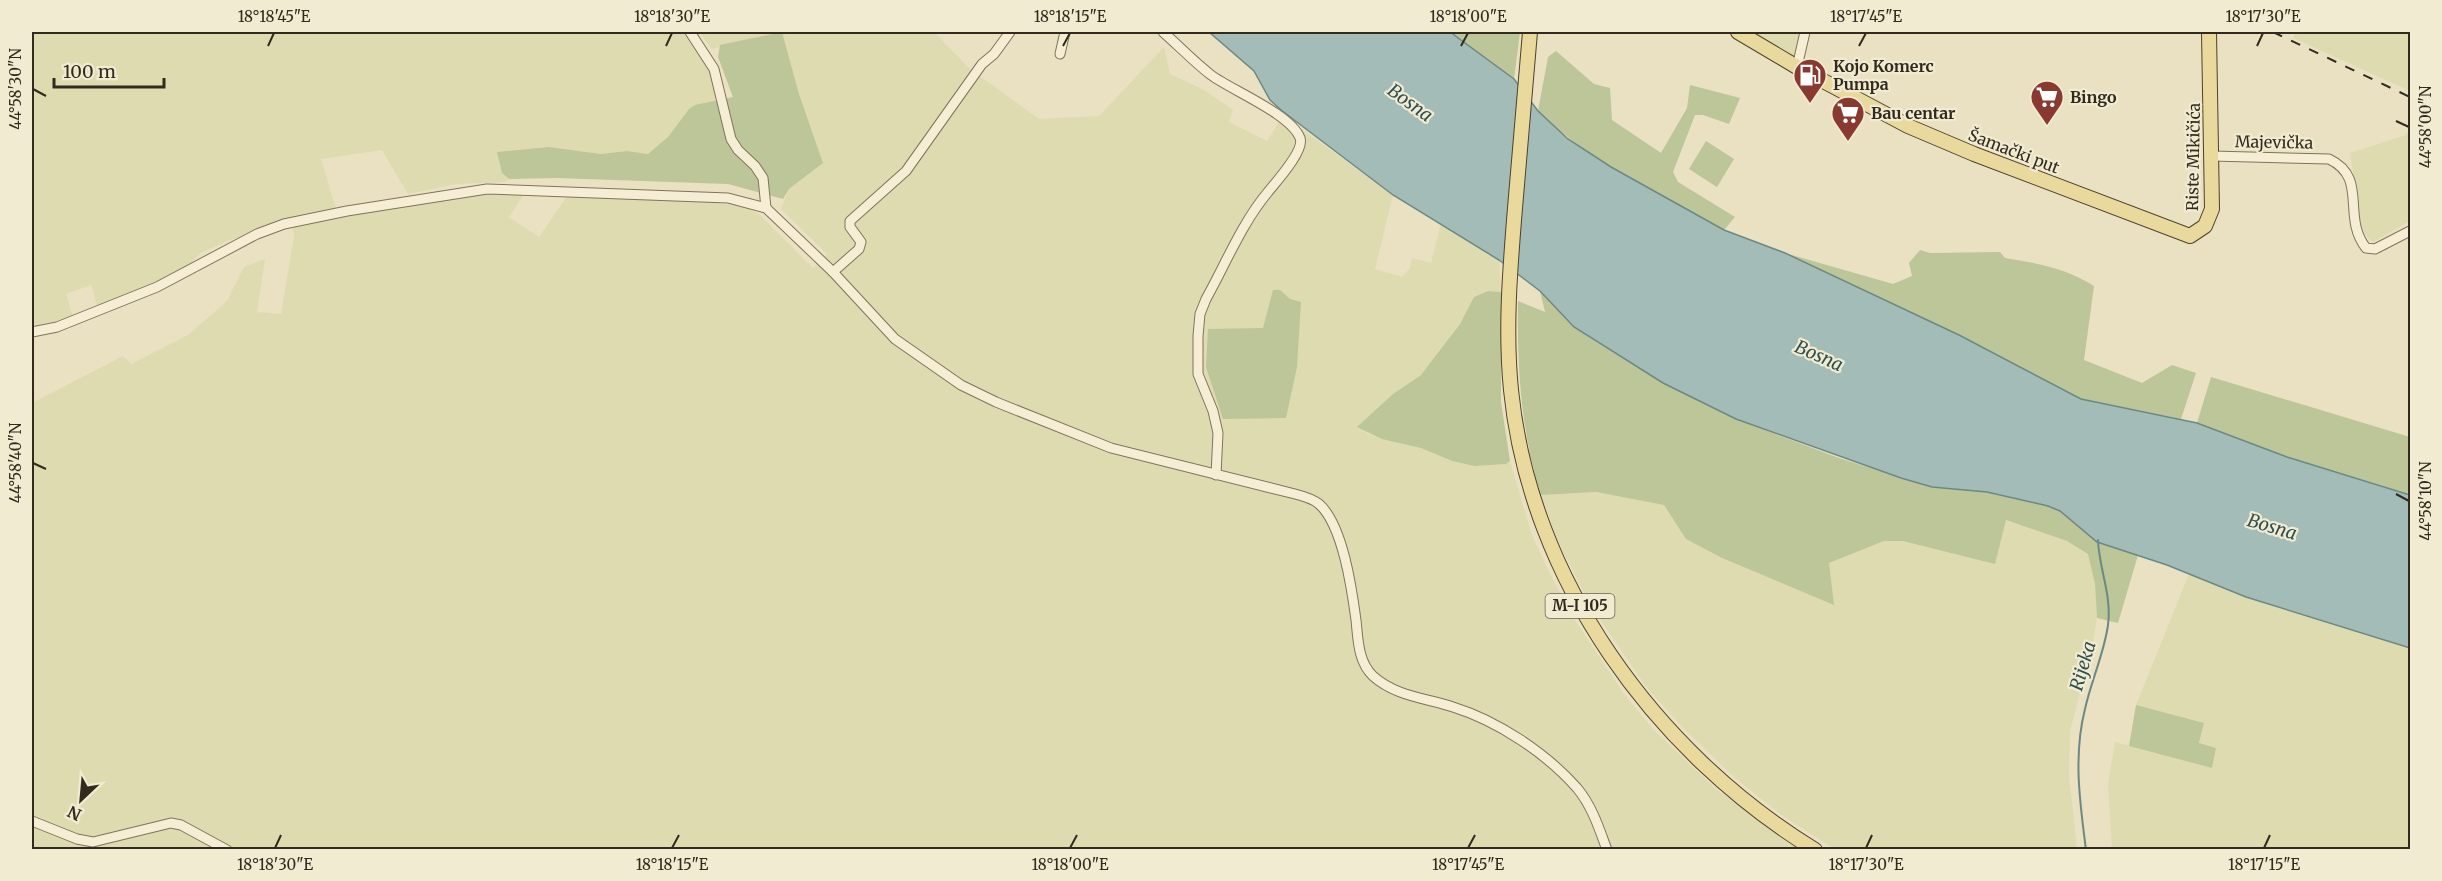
<svg xmlns="http://www.w3.org/2000/svg" width="2442" height="881" viewBox="0 0 2442 881" font-family="Merriweather,serif">
<style>
.farmland{fill:#dedbb1}
.green{fill:#bcc698}
.water{fill:#a4bcb7;stroke:#6c8985;stroke-width:1.5}
.lines{fill:none;stroke-linecap:round;stroke-linejoin:round}
.stream{stroke:#6c8985;stroke-width:2}
.street-casing{stroke:#81735b;stroke-width:11}
.primary-casing{stroke:#4f412f;stroke-width:16}
.street{stroke:#f5eed4;stroke-width:9}
.primary{stroke:#e9d99d;stroke-width:14}
.rail{stroke:#322a1e;stroke-width:2;stroke-dasharray:10 10;stroke-linecap:butt}
.ticks{fill:none;stroke:#322a1e;stroke-width:2}
.labels{text-anchor:middle;stroke-width:4.5;stroke-linejoin:round;paint-order:stroke}
.shield{fill:#f1ebd1;stroke:#6b6454;stroke-width:1.5}
.shield-label{font-size:15px;font-weight:bold;fill:#322a1e}
.poi-label{font-size:16px;font-weight:bold;fill:#322a1e;stroke:#f1ebd1;text-anchor:start}
.street-label{font-size:16px;fill:#322a1e;stroke:#f1ebd1}
.water-label{font-size:18px;font-style:italic;fill:#2f4f51;stroke:#f1ebd1}
.neatline{fill:none;stroke:#322a1e;stroke-width:2}
.ticks-label{font-size:15px;text-anchor:middle;fill:#322a1e}
</style>
<rect width="100%" height="100%" fill="#e9e1c2"/>
<!-- farmland -->
<g class="farmland">
<polygon points="32,32 685,32 708,67 716,90 715,101 689,109 668,137 648,154 627,151 601,154 549,147 502,173 509,179 504,182 457,184 408,194 382,150 321,159 336,209 282,221 225,242 200,253 184,270 98,308 91,285 66,294 73,317 32,326"/>
<polygon points="699,32 934,32 970,69 1039,119 1099,116 1164,47 1170,74 1204,90 1233,110 1229,122 1267,141 1282,117 1296,125 1393,195 1375,269 1402,277 1410,268 1412,258 1431,263 1441,223 1499,260 1501,292 1488,291 1474,297 1460,324 1433,361 1421,375 1393,394 1366,433 1421,448 1452,461 1474,466 1506,464 1510,461 1532,535 1550,574 1575,620 1624,694 1653,729 1715,788 1800,849 32,850 32,403 123,356 131,364 188,335 227,301 244,267 265,259 257,312 281,314 294,236 292,225 464,195 524,194 509,217 539,237 568,195 681,199 743,206 760,215 813,268 827,254 781,209 789,189 823,163 799,94 782,32 712,49"/>
<polygon points="1753,32 1801,32 1794,58"/>
<polygon points="2296,32 2410,32 2410,91 2293,38"/>
<polygon points="2410,129 2410,221 2373,242 2362,231 2350,153 2406,135"/>
<polygon points="1596,492 1664,505 1686,539 1722,558 1833,604 1829,563 1884,541 1903,541 2005,520 2067,541 2089,554 2095,584 2097,618 2092,649 2070,731 2069,775 2077,849 1834,849 1780,814 1734,777 1685,730 1647,688 1590,605 1556,537 1541,495"/>
<polygon points="2189,574 2246,597 2410,648 2410,849 2112,850 2108,784 2115,742 2212,768 2216,748 2199,744 2204,723 2136,705"/>
</g>
<!-- green -->
<g class="green">
<polygon points="782,32 799,94 823,163 789,189 783,199 728,184 557,178 509,179 502,173 497,152 549,147 601,154 627,151 648,154 668,137 689,109 695,105 733,97 718,57 720,45"/>
<polygon points="1450,32 1520,32 1514,79"/>
<path d="M1556,51L1594,84L1610,88L1612,120L1661,153L1687,108L1690,85L1740,98L1729,124L1703,115H1695L1673,172L1678,182L1735,217L1724,230C1660,194 1591,163 1538,111L1548,57Z"/>
<polygon points="1706,141 1734,159 1717,187 1689,169"/>
<path d="M1920,250L1930,253L2000,252L2005,258C2037,263 2066,268 2094,286L2084,360L2142,383L2172,365L2196,373L2181,419L2081,399L1959,335L1785,253L1893,284L1912,276L1909,263Z"/>
<polygon points="1273,290 1280,290 1290,299 1301,302 1297,367 1286,418 1223,419 1206,367 1208,329 1263,328"/>
<polygon points="1488,291 1501,292 1501,402 1510,461 1506,464 1474,466 1452,461 1421,448 1382,439 1357,427 1393,394 1421,375 1460,324 1474,297"/>
<path d="M1540,291L1574,327L1598,343L1663,383L1736,419L1839,458L1932,487L1987,492L2048,506L2060,511L2097,542L2138,555L2118,623L2097,618L2095,584L2088,554L2067,541L2006,520L1995,564L1903,541H1884L1829,563L1834,605L1722,558L1686,539L1664,505L1596,492L1541,495C1521,432 1517,368 1518,301L1545,312Z"/>
<polygon points="2211,377 2410,437 2410,495 2287,457 2197,423"/>
<polygon points="2136,705 2204,723 2199,743 2216,748 2212,768 2129,746"/>
</g>
<!-- water -->
<polygon class="water" points="1209,32 1450,32 1514,79 1538,111 1568,139 1611,167 1724,230 1785,253 1959,335 2081,399 2197,423 2287,457 2410,495 2410,648 2246,597 2167,565 2097,542 2060,511 2048,506 1987,492 1932,487 1901,478 1736,419 1663,383 1574,327 1540,291 1499,260 1393,195 1281,110 1270,100 1254,71"/>
<g class="lines">
<!-- stream -->
<path class="stream" d="M2086,850C2080,803 2073,756 2085,709C2091,681 2104,654 2108,625C2112,595 2099,569 2098,540"/>
<defs>
<g id="street">
<polyline points="690,32 714,69 731,139 738,150 755,166 763,178 766,208"/>
<path d="M1163,32C1179,46 1194,62 1211,75C1231,90 1291,114 1300,138C1305,150 1276,182 1268,192C1242,223 1226,263 1206,299L1200,314L1198,336V374L1213,411L1218,433L1216,475"/>
<polyline points="1060,54 1065,32"/>
<polyline points="1797,67 1805,32"/>
<path d="M2212,156L2329,159C2369,178 2341,216 2366,248L2375,249L2410,231"/>
<polyline points="833,272 859,249 861,242 850,227 850,221 906,171 982,64 994,54 1010,32"/>
<path d="M32,332L57,327L157,287L257,234L284,224L347,211L487,189L728,198L766,208L833,272L895,339L961,385L996,402L1111,448L1295,494C1303,496 1313,499 1319,504C1343,525 1352,590 1356,620C1358,639 1358,662 1373,676C1395,696 1425,698 1453,707C1498,721 1546,753 1577,788C1592,806 1599,828 1607,850"/>
<polyline points="32,821 77,839 93,842 171,823 181,825 227,850"/>
</g>
<g id="primary">
<path d="M1530,32C1525,90 1520,149 1515,208C1510,269 1505,330 1511,390C1530,580 1655,752 1815,850"/>
<polyline points="1738,32 1797,67 1908,126 1974,154 2190,236 2205,226 2212,209 2209,32"/>
</g>
</defs>
<!-- street casing -->
<use href="#street" class="street-casing"/>
<!-- primary casing -->
<use href="#primary" class="primary-casing"/>
<!-- street -->
<use href="#street" class="street"/>
<!-- primary -->
<use href="#primary" class="primary"/>
<!-- rail -->
<polyline class="rail" points="2273,32 2410,97"/>
</g>
<!-- ticks -->
<path class="ticks" d="M268,46L274,33M666,46L672,33M1063,46L1070,33M1461,46L1468,33M1859,46L1866,33M2257,46L2263,33M33,89L46,96M2396,121L2409,127M33,463L46,469M2396,494L2409,501M275,848L281,835M672,848L679,835M1070,848L1077,835M1468,848L1475,835M1866,848L1872,835M2264,848L2270,835"/>
<!-- icons -->
<defs>
<symbol id="fuel-pin" viewBox="-11 -11 22 30"><path d="M0 17L-7.5 6A9.5 9.5 0 1 1 7.5 6Z" fill="#8a3931" stroke="#f1ebd1"/><path d="M-5.5-6h7V0h2V4h1.3V-2.5L3-4.5l.8-.8L6-3V5H2.5V1h-1V6h-7ZM-4.2-4.7v3.2H.2V-4.7Z" fill="#fff"/></symbol>
<symbol id="supermarket-pin" viewBox="-11 -11 22 30"><path d="M0 17L-7.5 6A9.5 9.5 0 1 1 7.5 6Z" fill="#8a3931" stroke="#f1ebd1"/><path d="M-6-5.5h2.5l.6 2H6L4.5 2H-2.5L-4.4-4H-6ZM-1.5 3.2a1.3 1.3 0 1 0 .1 0ZM3 3.2a1.3 1.3 0 1 0 .1 0Z" fill="#fff"/></symbol>
</defs>
<g fill-rule="evenodd">
<use href="#fuel-pin" x="1791" y="56" width="38" height="52"/>
<use href="#supermarket-pin" x="2028" y="78" width="38" height="52"/>
<use href="#supermarket-pin" x="1829" y="94" width="38" height="52"/>
</g>
<g class="labels">
<!-- shield labels -->
<rect class="shield" x="1545.5" y="594" width="69" height="24" rx="4.5"/>
<g class="shield-label">
<text x="1580" y="611">M-I 105</text>
</g>
<!-- poi labels -->
<g class="poi-label">
<text x="1833" y="72">Kojo Komerc<tspan x="1833" dy="18">Pumpa</tspan></text>
<text x="2070" y="103">Bingo</text>
<text x="1871" y="119">Bau centar</text>
</g>
<!-- street labels -->
<g class="street-label">
<text transform="translate(2274 142) rotate(1)" y="6">Majevička</text>
<text transform="translate(2014 151) rotate(21)" y="6">Šamački put</text>
<text transform="translate(2193 157) rotate(-89)" y="6">Riste Mikičića</text>
</g>
<!-- water labels -->
<g class="water-label">
<text transform="translate(1410 103) rotate(36)" y="6">Bosna</text>
<text transform="translate(1819 356) rotate(24)" y="6">Bosna</text>
<text transform="translate(2272 527) rotate(17)" y="6">Bosna</text>
<text transform="translate(2083 666) rotate(-74)" y="6">Rijeka</text>
</g>
</g>
<!-- border -->
<rect width="2442" height="881" fill="none" stroke="#f1ebd1" stroke-width="66"/>
<!-- north arrow -->
<g transform="translate(81 800) rotate(206)" stroke="#f1ebd1" stroke-width="4.5" paint-order="stroke">
<path d="M0-4.5L10 22L0 15L-10 22Z" fill="#322a1e"/>
<text y="-9" font-size="16" font-weight="bold" text-anchor="middle" fill="#322a1e">N</text>
</g>
<!-- scale -->
<path d="M54 78v9h110v-9" fill="none" stroke="#322a1e" stroke-width="3"/>
<text x="63" y="78" font-size="18" fill="#322a1e" stroke="#f1ebd1" stroke-width="4.5" paint-order="stroke">100 m</text>
<rect x="33" y="33" width="2376" height="815" class="neatline"/>
<g class="ticks-label">
<text x="274" y="22">18°18'45"E</text>
<text x="672" y="22">18°18'30"E</text>
<text x="1070" y="22">18°18'15"E</text>
<text x="1468" y="22">18°18'00"E</text>
<text x="1866" y="22">18°17'45"E</text>
<text x="2263" y="22">18°17'30"E</text>
<text transform="translate(16 89) rotate(-90)" y="5">44°58'30"N</text>
<text transform="translate(2426 127) rotate(-90)" y="5">44°58'00"N</text>
<text transform="translate(16 463) rotate(-90)" y="5">44°58'40"N</text>
<text transform="translate(2426 501) rotate(-90)" y="5">44°58'10"N</text>
<text x="275" y="870">18°18'30"E</text>
<text x="672" y="870">18°18'15"E</text>
<text x="1070" y="870">18°18'00"E</text>
<text x="1468" y="870">18°17'45"E</text>
<text x="1866" y="870">18°17'30"E</text>
<text x="2264" y="870">18°17'15"E</text>
</g>
</svg>
